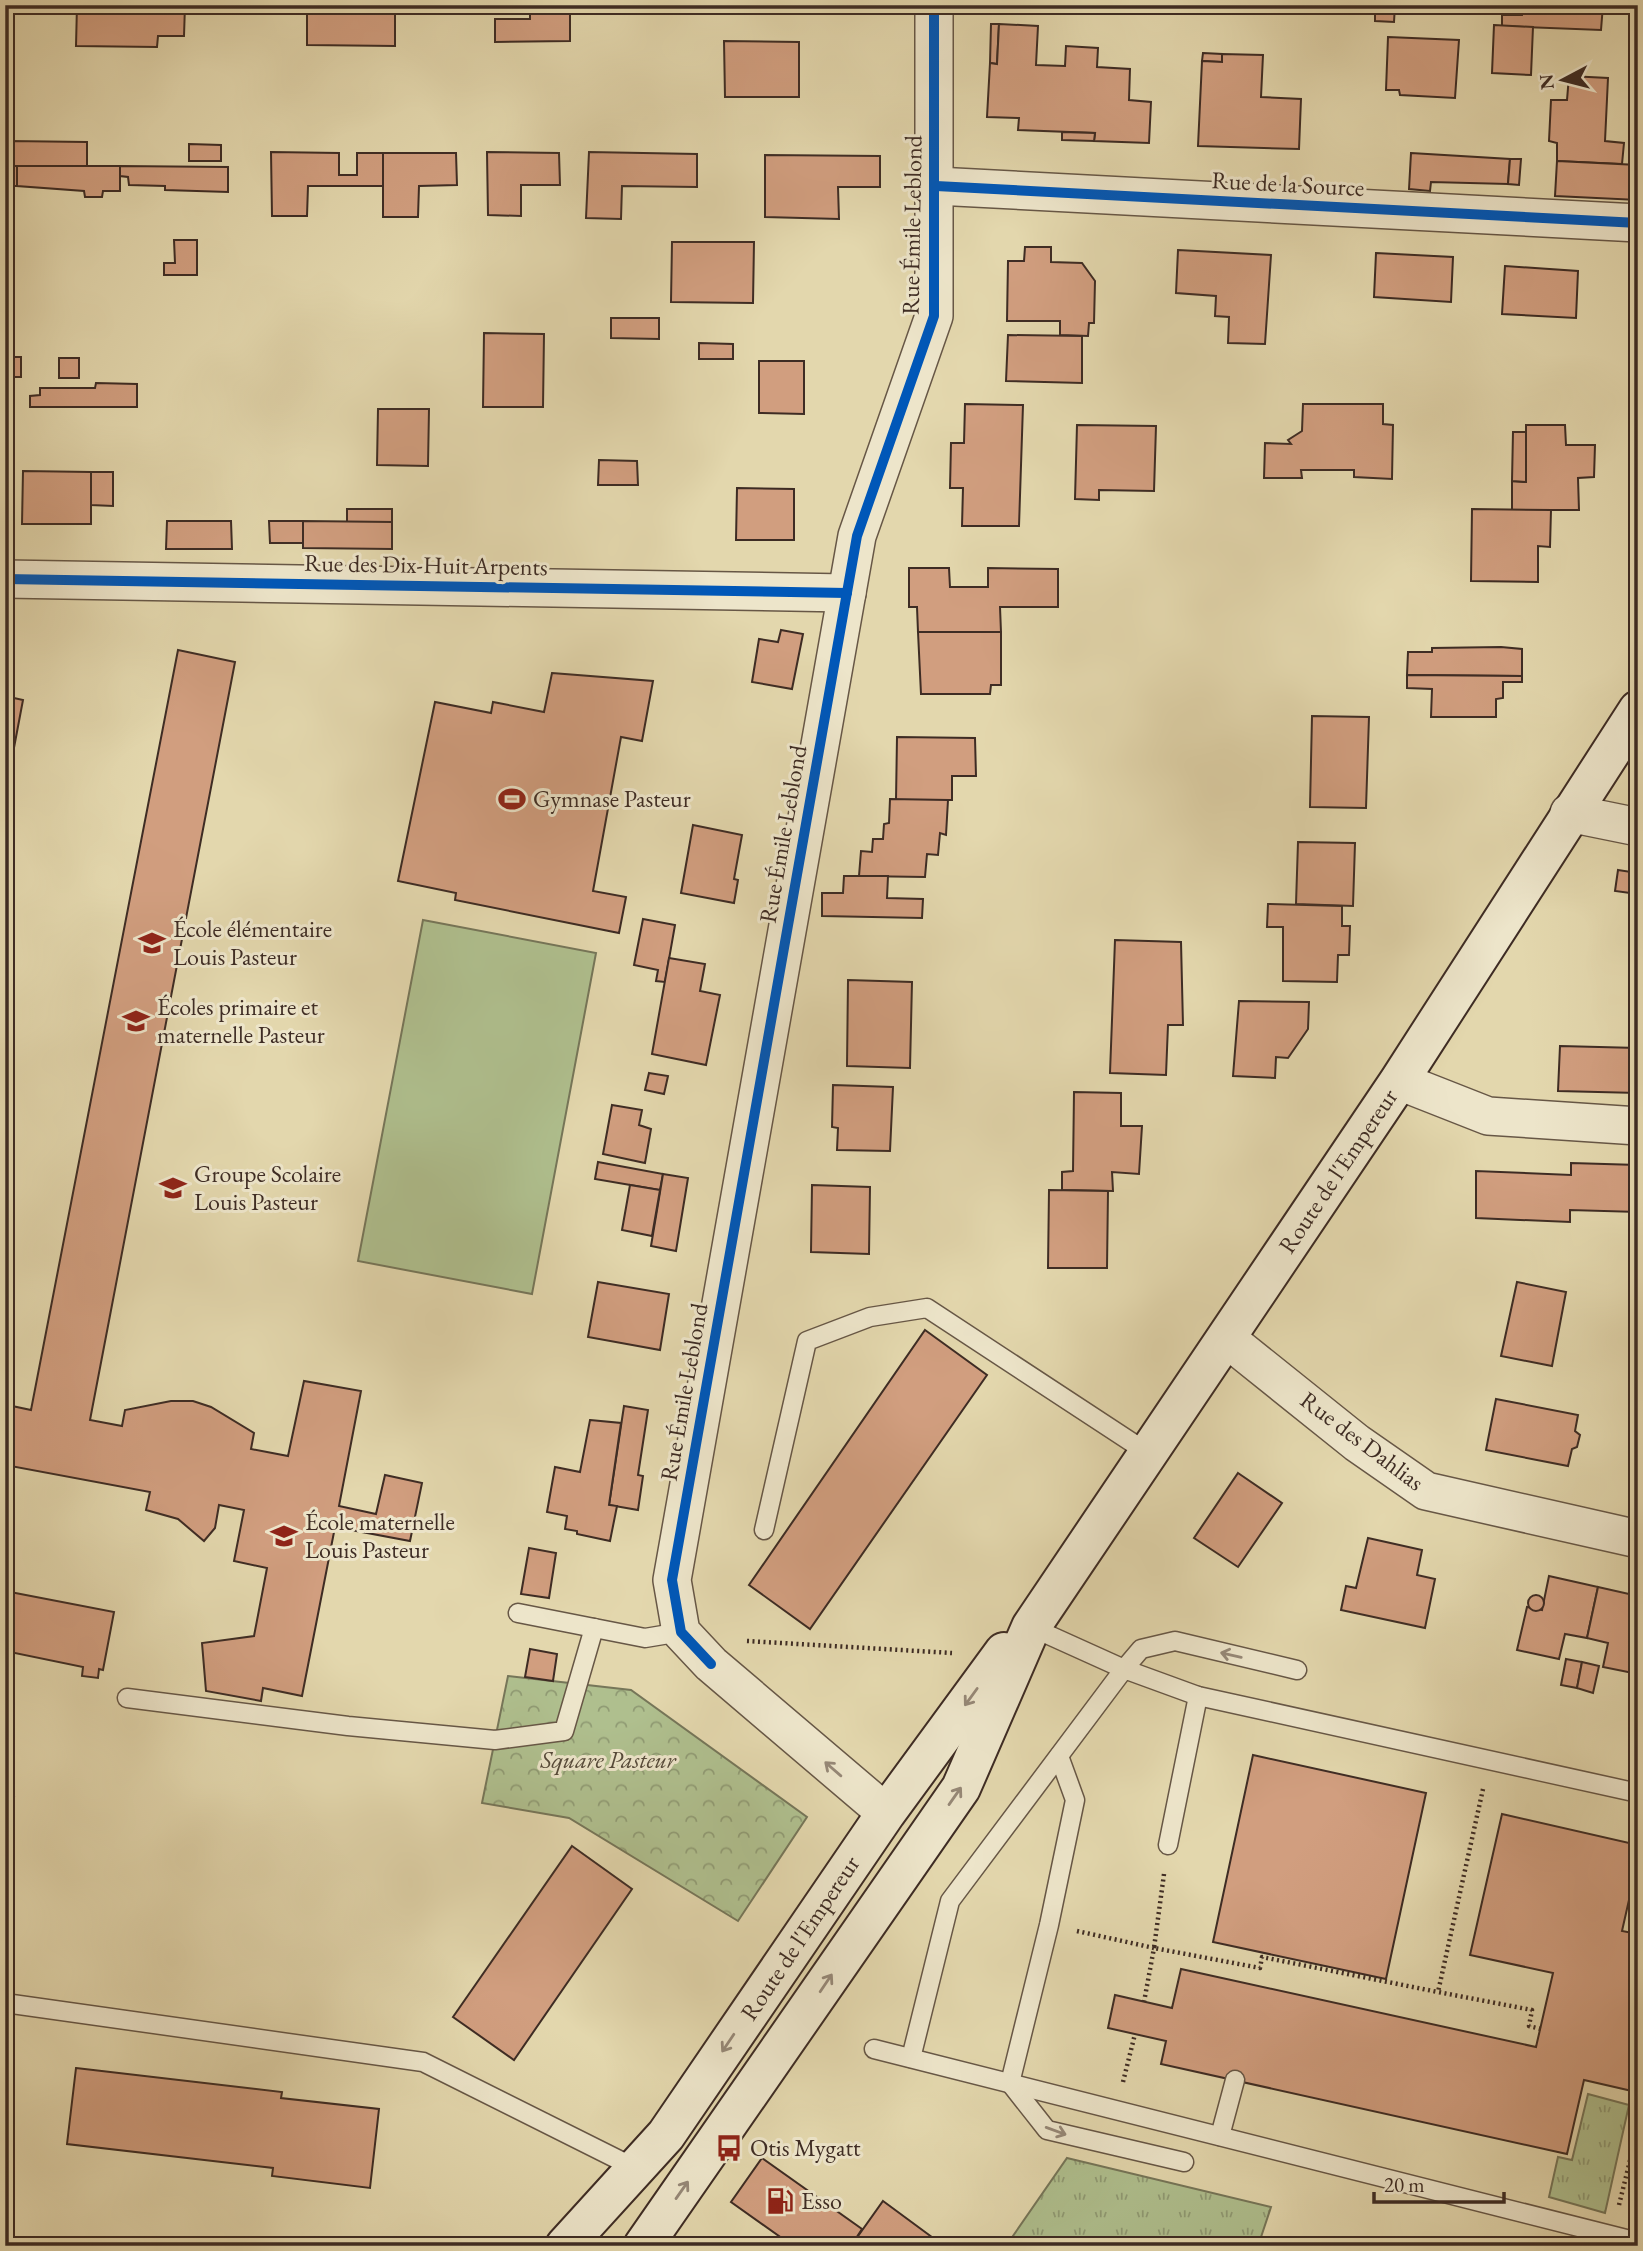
<svg xmlns="http://www.w3.org/2000/svg" width="1643" height="2251" viewBox="0 0 1643 2251" font-family="'EB Garamond',serif">
<style>
.grass{fill:url(#grass-tufts);stroke:#767659;stroke-width:2}
.park{fill:url(#park-crowns);stroke:#767659;stroke-width:2}
.pitch{fill:#afbf8e;stroke:#767659;stroke-width:2}
.building{fill:#d19e7f;stroke:#3e2c24;stroke-width:2}
.lines{fill:none;stroke-linecap:round;stroke-linejoin:round}
.lane-casing{stroke:#675746;stroke-width:21}
.street-casing{stroke:#675746;stroke-width:40}
.secondary-casing{stroke:#3e2c24;stroke-width:42}
.path{stroke:#3e2c24;stroke-width:4.5;stroke-dasharray:2 3.5;stroke-linecap:butt}
.lane{stroke:#ede5ca;stroke-width:18}
.street{stroke:#ede5ca;stroke-width:37}
.secondary{stroke:#ede5ca;stroke-width:38}
.cycleway-casing{stroke:#ede5ca;stroke-width:15}
.cycleway{stroke:#0057b8;stroke-width:10}
.oneway{stroke:#968877}
.labels{text-anchor:middle;stroke-width:6;stroke-linejoin:round;paint-order:stroke}
.street-label{font-size:24px;fill:#3e2c24;stroke:#ede5ca}
.poi-label{font-size:24px;fill:#3e2c24;stroke:#ede5ca;text-anchor:start}
.park-label{font-size:24px;font-style:italic;fill:#554939;stroke:#ede5ca}
</style>
<defs>
<pattern id="grass-tufts" width="24" height="20" patternUnits="userSpaceOnUse" patternTransform="scale(1.75)"><rect width="24" height="20" fill="#afbf8e"/><path d="M3 7l-1-3M5 7V3M7 7l1-3M15 17l-1-3M17 17v-4M19 17l1-3" fill="none" stroke="#909b74"/></pattern>
<pattern id="park-crowns" width="20" height="18" patternUnits="userSpaceOnUse" patternTransform="scale(1.75)"><rect width="20" height="18" fill="#afbf8e"/><path d="M2 6a3 3 0 1 1 6 0M12 15a3 3 0 1 1 6 0" fill="none" stroke="#909b74"/></pattern>
</defs>
<rect width="100%" height="100%" fill="#e3d7ad"/>
<filter id="stains"><feTurbulence type="fractalNoise" baseFrequency=".00286" numOctaves="4"/><feColorMatrix values="0 0 0 0 .2 0 0 0 0 .09 0 0 0 0 .02 0 0 0 .5 -.17"/></filter>
<radialGradient id="worn" r=".72"><stop offset=".6" stop-color="#630" stop-opacity="0"/><stop offset="1" stop-color="#630" stop-opacity=".3"/></radialGradient>
<!-- grass -->
<g class="grass">
<polygon points="1588,2094 1629,2105 1605,2213 1549,2197 1558,2157 1572,2160"/>
<polygon points="1067,2158 1271,2207 1258,2246 1006,2246"/>
</g>
<!-- park -->
<polygon class="park" points="508,1676 631,1690 807,1817 738,1921 569,1818 482,1803"/>
<!-- pitch -->
<polygon class="pitch" points="423,920 596,953 532,1294 358,1261"/>
<!-- building -->
<g class="building">
<polygon points="77,5 185,5 184,36 158,36 157,47 76,46"/>
<polygon points="307,5 395,5 395,46 307,45"/>
<polygon points="530,5 570,5 570,41 495,42 495,19 530,19"/>
<polygon points="1375,5 1395,5 1394,22 1375,21"/>
<polygon points="1523,5 1603,5 1601,30 1502,26 1502,15 1522,15"/>
<polygon points="991,24 999,24 997,64 990,63"/>
<polygon points="999,24 1038,26 1036,65 1065,66 1066,46 1098,48 1097,67 1130,69 1129,100 1151,102 1149,143 1094,141 1095,133 1018,130 1019,118 987,117 990,63 997,64"/>
<polygon points="1494,25 1533,27 1531,75 1492,73"/>
<polygon points="1388,37 1459,40 1455,98 1400,95 1399,90 1386,90"/>
<polygon points="724,41 799,42 799,97 725,97"/>
<polygon points="1203,53 1222,54 1222,62 1202,61"/>
<polygon points="1222,54 1263,55 1261,97 1301,99 1299,149 1198,146 1202,61 1222,62"/>
<polygon points="1569,76 1608,78 1605,141 1624,143 1622,164 1557,161 1557,143 1549,141 1551,100 1567,100"/>
<polygon points="1062,132 1095,133 1094,141 1062,140"/>
<polygon points="9,141 87,142 87,166 9,166"/>
<polygon points="189,144 221,145 221,161 189,161"/>
<polygon points="271,152 339,153 339,175 357,175 357,153 383,153 383,186 308,186 307,216 272,216"/>
<polygon points="487,152 559,153 560,185 521,185 521,216 488,215"/>
<polygon points="589,152 697,154 697,187 622,186 621,219 586,218"/>
<polygon points="383,153 456,153 457,185 419,186 418,217 383,217"/>
<polygon points="1411,153 1510,159 1508,184 1431,182 1430,191 1409,189"/>
<polygon points="765,155 880,156 880,187 838,187 839,219 765,217"/>
<polygon points="1510,159 1521,159 1519,185 1508,184"/>
<polygon points="1557,161 1638,165 1638,200 1555,196"/>
<rect x="5" y="166" width="12" height="20"/>
<polygon points="17,166 120,166 120,191 103,191 102,197 85,197 84,191 17,186"/>
<polygon points="120,166 228,167 228,192 165,190 165,186 129,185 128,177 120,176"/>
<polygon points="174,240 197,240 197,275 164,275 164,263 175,263"/>
<polygon points="672,242 754,242 753,303 671,302"/>
<polygon points="1025,247 1051,247 1051,262 1082,263 1095,281 1094,323 1089,323 1088,336 1060,335 1060,321 1007,321 1008,261 1024,261"/>
<polygon points="1178,250 1271,255 1265,344 1228,343 1229,317 1215,316 1216,296 1176,293"/>
<polygon points="1376,253 1453,257 1451,302 1374,297"/>
<polygon points="1505,266 1578,271 1576,318 1502,314"/>
<polygon points="611,318 659,318 659,339 611,338"/>
<polygon points="484,333 544,334 543,407 483,407"/>
<polygon points="1008,335 1082,336 1082,383 1006,381"/>
<polygon points="699,343 733,344 733,359 699,359"/>
<rect x="5" y="357" width="16" height="20"/>
<rect x="59" y="358" width="20" height="20"/>
<polygon points="759,361 804,361 804,414 759,413"/>
<rect x="5" y="377" width="4" height="30"/>
<polygon points="96,383 137,384 137,407 30,407 30,396 40,395 40,388 95,388"/>
<polygon points="965,404 1023,405 1019,526 962,526 963,488 950,488 951,443 964,443"/>
<polygon points="1303,404 1383,404 1383,424 1393,425 1392,479 1354,477 1354,470 1301,470 1302,478 1264,478 1265,443 1291,444 1288,440 1302,431"/>
<polygon points="378,409 429,409 428,466 377,465"/>
<polygon points="1077,425 1156,426 1154,491 1099,490 1099,500 1075,499"/>
<polygon points="1526,425 1565,425 1566,445 1595,445 1594,477 1578,478 1579,510 1512,510 1512,481 1526,482"/>
<polygon points="1513,432 1526,432 1526,482 1512,481"/>
<polygon points="599,460 637,461 638,485 598,485"/>
<polygon points="23,471 91,472 91,524 22,524"/>
<polygon points="91,472 113,472 113,506 91,505"/>
<polygon points="737,488 794,489 794,540 736,540"/>
<rect x="347" y="509" width="45" height="13"/>
<polygon points="1472,509 1551,510 1550,547 1538,546 1538,582 1471,581"/>
<polygon points="167,521 231,521 232,549 166,549"/>
<polygon points="269,521 303,521 303,543 270,543"/>
<polygon points="303,521 392,522 392,549 303,548"/>
<polygon points="909,568 949,568 950,587 988,587 988,568 1058,569 1058,607 1000,607 1001,632 918,632 917,607 909,607"/>
<polygon points="781,630 803,634 792,689 752,682 759,639 778,642"/>
<polygon points="918,632 1001,632 1001,685 991,685 990,694 921,694"/>
<polygon points="1501,647 1522,649 1522,676 1407,675 1408,652 1432,652 1432,648"/>
<polygon points="178,650 235,662 90,1420 122,1426 125,1410 171,1401 193,1401 211,1407 254,1433 251,1449 288,1456 304,1381 361,1391 339,1506 376,1514 385,1475 422,1483 410,1541 335,1527 302,1696 263,1688 261,1701 206,1691 202,1643 254,1636 267,1568 234,1561 244,1510 219,1505 215,1528 204,1541 178,1519 146,1510 150,1492 5,1465 5,1440 12,1406 31,1410"/>
<polygon points="552,673 653,681 642,741 621,737 593,891 626,897 619,933 455,900 456,893 398,881 435,702 491,713 493,702 544,712"/>
<polygon points="1407,675 1522,676 1522,682 1503,682 1503,698 1496,699 1496,717 1431,717 1432,689 1407,688"/>
<polygon points="5,696 23,700 13,753 5,751"/>
<polygon points="1312,716 1369,717 1366,808 1310,807"/>
<polygon points="897,737 975,738 976,776 952,776 952,800 896,800"/>
<polygon points="890,799 948,800 946,835 940,833 938,855 927,854 925,877 859,876 861,851 872,852 873,839 883,839 884,824 889,823"/>
<polygon points="693,825 742,835 734,879 738,880 734,903 681,893"/>
<polygon points="1298,842 1355,843 1353,906 1296,904"/>
<polygon points="1618,870 1638,873 1638,894 1615,891"/>
<polygon points="844,876 888,876 887,898 923,899 922,918 822,916 822,893 843,893"/>
<polygon points="1268,904 1342,906 1342,926 1350,926 1349,955 1338,955 1337,982 1283,981 1283,927 1267,927"/>
<polygon points="643,919 675,925 665,982 656,981 658,970 634,965"/>
<polygon points="1115,940 1181,942 1183,1025 1168,1025 1166,1075 1110,1073"/>
<polygon points="669,958 705,964 700,991 720,995 706,1065 652,1054"/>
<polygon points="848,980 912,982 910,1068 847,1066"/>
<polygon points="1239,1001 1309,1002 1308,1029 1288,1058 1276,1057 1275,1078 1233,1076"/>
<polygon points="1560,1046 1638,1048 1638,1093 1558,1091"/>
<polygon points="649,1073 668,1076 664,1094 645,1090"/>
<polygon points="833,1085 893,1087 890,1151 837,1150 838,1128 832,1127"/>
<polygon points="1074,1092 1121,1093 1121,1126 1142,1126 1139,1174 1112,1172 1113,1191 1062,1190 1062,1172 1073,1171"/>
<polygon points="612,1105 642,1110 639,1125 651,1129 645,1163 603,1154"/>
<polygon points="598,1162 663,1174 660,1190 595,1179"/>
<polygon points="1571,1163 1638,1165 1638,1212 1570,1210 1570,1222 1476,1218 1476,1171 1571,1175"/>
<polygon points="663,1174 688,1178 676,1251 651,1246"/>
<polygon points="630,1185 660,1190 652,1236 622,1230"/>
<polygon points="812,1185 870,1187 869,1254 811,1252"/>
<polygon points="1049,1190 1108,1191 1107,1268 1048,1268"/>
<polygon points="598,1282 669,1294 660,1350 588,1337"/>
<polygon points="1517,1282 1566,1292 1552,1366 1501,1356"/>
<polygon points="925,1330 987,1375 810,1629 749,1585"/>
<polygon points="1496,1399 1578,1415 1575,1431 1580,1435 1577,1447 1572,1449 1568,1466 1486,1450"/>
<polygon points="624,1406 648,1410 638,1475 643,1476 638,1510 609,1505"/>
<polygon points="590,1420 621,1423 609,1505 617,1506 610,1541 577,1534 577,1531 565,1529 567,1516 547,1512 555,1467 580,1472"/>
<polygon points="1238,1473 1282,1503 1238,1567 1194,1538"/>
<polygon points="1368,1538 1422,1550 1417,1575 1435,1579 1425,1628 1341,1610 1346,1586 1356,1588"/>
<polygon points="529,1548 556,1553 549,1598 521,1594"/>
<polygon points="1549,1576 1598,1587 1587,1638 1565,1634 1559,1659 1517,1650 1527,1607 1542,1610"/>
<polygon points="1598,1587 1638,1596 1638,1674 1603,1667 1608,1643 1587,1638"/>
<polygon points="5,1591 114,1612 103,1670 99,1669 98,1678 82,1676 83,1667 5,1651"/>
<circle cx="1536" cy="1603" r="8"/>
<polygon points="530,1649 557,1654 553,1681 525,1677"/>
<polygon points="1566,1659 1582,1662 1577,1688 1561,1685"/>
<polygon points="1582,1662 1599,1666 1593,1693 1577,1688"/>
<polygon points="1253,1755 1426,1793 1386,1979 1213,1942"/>
<polygon points="5,1796 14,1797 5,1863"/>
<polygon points="1502,1814 1638,1845 1638,1860 1622,1931 1638,1934 1638,2066 1632,2091 1584,2080 1567,2154 1161,2064 1166,2041 1108,2028 1115,1995 1172,2008 1181,1969 1536,2047 1553,1973 1470,1955"/>
<polygon points="572,1846 632,1889 514,2060 453,2017"/>
<polygon points="76,2068 282,2092 281,2098 379,2109 370,2188 272,2176 273,2168 67,2144"/>
<polygon points="762,2158 862,2229 851,2246 793,2246 731,2202"/>
<polygon points="883,2201 944,2246 851,2246"/>
</g>
<g class="lines">
<defs>
<g id="lane">
<polyline points="764,1530 807,1341 870,1317 927,1308 1148,1453"/>
<polyline points="518,1613 645,1638 681,1632"/>
<polyline points="1031,1627 1124,1669 1141,1649 1175,1641 1297,1670"/>
<polyline points="127,1698 348,1726 495,1740 564,1731 594,1628"/>
<polyline points="1059,1756 1075,1800 1049,1925 1010,2083 1047,2130 1184,2162"/>
<polyline points="1168,1845 1198,1696"/>
<polyline points="5,2003 423,2062 637,2169"/>
<polyline points="874,2049 1638,2242"/>
<polyline points="911,2058 950,1901 1124,1669 1198,1696 1638,1793"/>
<polyline points="1220,2136 1235,2080"/>
</g>
<g id="street">
<polyline points="936,186 1638,223"/>
<polyline points="5,579 847,593"/>
<polyline points="1569,813 1638,827"/>
<polyline points="1399,1081 1488,1116 1638,1126"/>
<polyline points="1226,1338 1357,1443 1426,1491 1638,1539"/>
<polyline points="886,1813 711,1664 681,1632 672,1580 857,536 934,316 934,5"/>
</g>
<g id="secondary">
<polyline points="565,2246 666,2135 886,1813 1004,1652"/>
<polyline points="643,2246 961,1788 1031,1627 1399,1081 1638,710"/>
</g>
</defs>
<!-- lane casing -->
<use href="#lane" class="lane-casing"/>
<!-- street casing -->
<use href="#street" class="street-casing"/>
<!-- secondary casing -->
<use href="#secondary" class="secondary-casing"/>
<!-- path -->
<g class="path">
<polyline points="747,1641 952,1653"/>
<polyline points="1483,1789 1438,1992 1532,2010 1529,2026 1541,2029"/>
<polyline points="1164,1874 1154,1948 1260,1968 1262,1957 1438,1992"/>
<polyline points="1077,1931 1154,1948 1144,2002"/>
<polyline points="1123,2082 1135,2034"/>
<polyline points="1619,2205 1638,2128"/>
</g>
<!-- lane -->
<use href="#lane" class="lane"/>
<!-- street -->
<use href="#street" class="street"/>
<!-- secondary -->
<use href="#secondary" class="secondary"/>
<defs>
<g id="cycleway">
<polyline points="936,186 1638,223"/>
<polyline points="5,579 847,593"/>
<polyline points="711,1664 681,1632 672,1580 857,536 934,316 934,5"/>
</g>
</defs>
<!-- cycleway casing -->
<use href="#cycleway" class="cycleway-casing"/>
<!-- cycleway -->
<use href="#cycleway" class="cycleway"/>
</g>
<!-- one-way arrows -->
<defs><path id="oneway-shaft" d="M-6 0H5M1.5-3L5.5 0L1.5 3" fill="none" stroke-width="1.6" stroke-linecap="round" stroke-linejoin="round" transform="scale(1.75)"/></defs>
<g class="oneway">
<use href="#oneway-shaft" transform="translate(1231 1655) rotate(-167)"/>
<use href="#oneway-shaft" transform="translate(971 1697) rotate(126)"/>
<use href="#oneway-shaft" transform="translate(833 1769) rotate(-139)"/>
<use href="#oneway-shaft" transform="translate(955 1796) rotate(-55)"/>
<use href="#oneway-shaft" transform="translate(826 1983) rotate(-56)"/>
<use href="#oneway-shaft" transform="translate(728 2043) rotate(124)"/>
<use href="#oneway-shaft" transform="translate(1056 2131) rotate(20)"/>
<use href="#oneway-shaft" transform="translate(682 2190) rotate(-55)"/>
</g>
<!-- icons -->
<defs>
<symbol id="stadium-bare" viewBox="-9 -9 18 18"><path d="M0-5a6.5 5 0 1 0 0 10a6.5 5 0 1 0 0-10ZM-3.5-1.8h7v3.6h-7Z" fill="#8f2418" stroke="#ede5ca" stroke-width="2.5" paint-order="stroke"/></symbol>
<symbol id="school-bare" viewBox="-9 -9 18 18"><path d="M0-5L7-2L0 1L-7-2ZM-4 1L0 2.5L4 1V4Q0 6-4 4Z" fill="#8f2418" stroke="#ede5ca" stroke-width="2.5" paint-order="stroke"/></symbol>
<symbol id="bus-bare" viewBox="-9 -9 18 18"><path d="M-5-6H5V4H4V6H2V4H-2V6H-4V4H-5ZM-3.5-4V0h7V-4ZM-3.5 1.2v1.5H-2V1.2ZM2 1.2v1.5H3.5V1.2Z" fill="#8f2418" stroke="#ede5ca" stroke-width="2.5" paint-order="stroke"/></symbol>
<symbol id="fuel-bare" viewBox="-9 -9 18 18"><path d="M-5.5-6h7V0h2V4h1.3V-2.5L3-4.5l.8-.8L6-3V5H2.5V1h-1V6h-7ZM-4.2-4.7v3.2H.2V-4.7Z" fill="#8f2418" stroke="#ede5ca" stroke-width="2.5" paint-order="stroke"/></symbol>
</defs>
<g fill-rule="evenodd">
<use href="#stadium-bare" x="493" y="780" width="38" height="38"/>
<use href="#school-bare" x="133" y="924" width="38" height="38"/>
<use href="#school-bare" x="117" y="1002" width="38" height="38"/>
<use href="#school-bare" x="154" y="1169" width="38" height="38"/>
<use href="#school-bare" x="265" y="1517" width="38" height="38"/>
<use href="#bus-bare" x="710" y="2129" width="38" height="38"/>
<use href="#fuel-bare" x="761" y="2182" width="38" height="38"/>
</g>
<g class="labels">
<!-- street labels -->
<g class="street-label">
<text transform="translate(1288 184) rotate(3)" y="8">Rue de la Source</text>
<text transform="translate(912 225) rotate(-89)" y="8">Rue Émile Leblond</text>
<text transform="translate(426 565) rotate(1)" y="8">Rue des Dix-Huit Arpents</text>
<text transform="translate(783 834) rotate(-80)" y="8">Rue Émile Leblond</text>
<text transform="translate(1338 1171) rotate(-56)" y="8">Route de l'Empereur</text>
<text transform="translate(684 1392) rotate(-80)" y="8">Rue Émile Leblond</text>
<text transform="translate(1362 1441) rotate(37)" y="8">Rue des Dahlias</text>
<text transform="translate(800 1938) rotate(-56)" y="8">Route de l'Empereur</text>
</g>
<!-- poi labels -->
<g class="poi-label">
<text x="533" y="807">Gymnase Pasteur</text>
<text x="173" y="937">École élémentaire<tspan x="173" dy="28">Louis Pasteur</tspan></text>
<text x="157" y="1015">Écoles primaire et<tspan x="157" dy="28">maternelle Pasteur</tspan></text>
<text x="194" y="1182">Groupe Scolaire<tspan x="194" dy="28">Louis Pasteur</tspan></text>
<text x="305" y="1530">École maternelle<tspan x="305" dy="28">Louis Pasteur</tspan></text>
<text x="750" y="2156">Otis Mygatt</text>
<text x="801" y="2209">Esso</text>
</g>
<!-- park labels -->
<g class="park-label">
<text x="608" y="1768">Square Pasteur</text>
</g>
</g>
<!-- margin -->
<rect width="1643" height="2251" fill="none" stroke="#e3d7ad" stroke-width="28"/>
<rect x="7" y="7" width="1629" height="2237" fill="none" stroke="#3e2c24" stroke-width="3.5"/>
<rect x="14" y="14" width="1615" height="2223" fill="none" stroke="#3e2c24" stroke-width="2"/>
<!-- north arrow -->
<g transform="translate(1563 80) rotate(263)" stroke="#ede5ca" stroke-width="5" paint-order="stroke">
<path d="M0-5L12 26L0 18L-12 26Z" fill="#3e2c24"/>
<text y="-10" font-size="19" font-weight="bold" text-anchor="middle" fill="#3e2c24">N</text>
</g>
<!-- scale -->
<path d="M1374 2192v10h130v-10" fill="none" stroke="#3e2c24" stroke-width="3.5"/>
<text x="1384" y="2192" font-size="21" fill="#3e2c24" stroke="#ede5ca" stroke-width="5" paint-order="stroke">20 m</text>
<rect width="100%" height="100%" filter="url(#stains)"/>
<rect width="100%" height="100%" fill="url(#worn)"/>
</svg>
